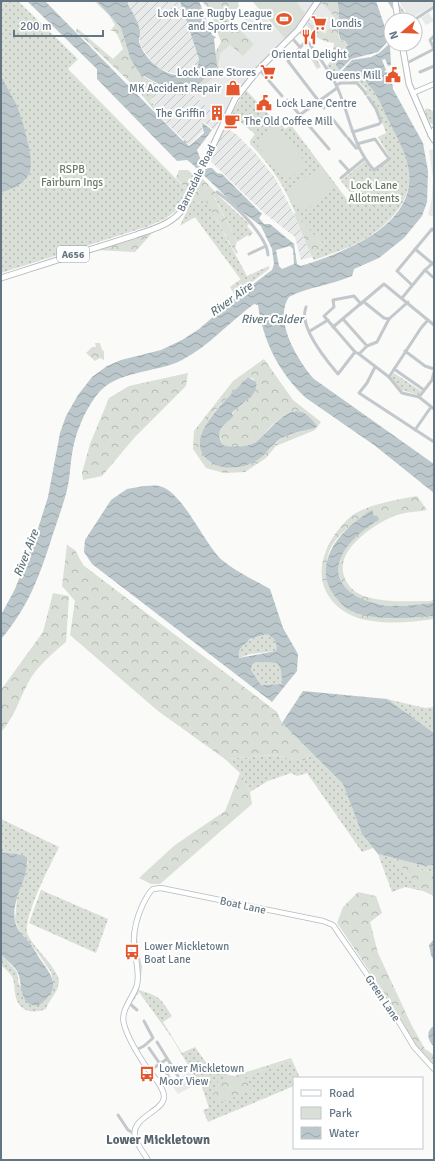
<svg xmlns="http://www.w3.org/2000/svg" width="435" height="1161" viewBox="0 0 435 1161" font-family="Signika,sans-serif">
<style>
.built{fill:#e8e9e9}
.industrial{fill:url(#industrial-furrows)}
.green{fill:url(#green-dots)}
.forest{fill:url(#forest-crowns);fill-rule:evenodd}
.pitch{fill:#dadfd7}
.water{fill:url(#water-waves);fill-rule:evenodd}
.pier{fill:#fafaf8}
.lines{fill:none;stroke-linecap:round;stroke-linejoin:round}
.secondary-casing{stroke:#b3babf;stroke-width:6}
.primary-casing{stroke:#b5babe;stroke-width:7}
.street{stroke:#c3c8cc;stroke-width:3}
.secondary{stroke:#fff;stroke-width:4.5}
.primary{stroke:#fff;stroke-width:5}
.labels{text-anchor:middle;stroke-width:4;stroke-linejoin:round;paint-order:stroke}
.shield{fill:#fff;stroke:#939fa8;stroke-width:1}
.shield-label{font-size:10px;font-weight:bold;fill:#657683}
.poi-label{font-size:11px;fill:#657683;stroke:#fff;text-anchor:end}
.park-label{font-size:11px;fill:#687a64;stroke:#fff}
.street-label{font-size:11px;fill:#657683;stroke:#fff}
.water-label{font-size:12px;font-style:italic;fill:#60757c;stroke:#fff}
.quarter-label{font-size:13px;font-weight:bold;fill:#57646e;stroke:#fff}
</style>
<defs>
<pattern id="industrial-furrows" width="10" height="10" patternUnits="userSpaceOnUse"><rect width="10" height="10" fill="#e8e9e9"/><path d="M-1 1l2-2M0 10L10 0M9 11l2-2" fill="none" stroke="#c0c1c2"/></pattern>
<pattern id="green-dots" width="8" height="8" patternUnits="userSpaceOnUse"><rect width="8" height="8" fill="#dadfd7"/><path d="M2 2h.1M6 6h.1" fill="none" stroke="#b4b9b4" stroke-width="1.8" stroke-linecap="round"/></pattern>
<pattern id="forest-crowns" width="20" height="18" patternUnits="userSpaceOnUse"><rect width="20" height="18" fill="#dadfd7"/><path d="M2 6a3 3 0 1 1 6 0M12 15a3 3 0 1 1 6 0" fill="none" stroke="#b4b9b4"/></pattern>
<pattern id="water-waves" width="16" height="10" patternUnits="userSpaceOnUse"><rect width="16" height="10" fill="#bbc7cb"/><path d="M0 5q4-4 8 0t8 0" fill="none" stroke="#9ca6aa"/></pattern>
</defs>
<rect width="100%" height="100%" fill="#fafaf8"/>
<!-- built -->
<g class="built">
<polygon points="296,1 333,1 335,25 326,41 305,25 305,13"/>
<polygon points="399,1 434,1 434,5 412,18 409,13 407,14"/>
<polygon points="256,8 285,39 235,95 221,119 190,92 207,84 220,64 220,54 230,45 254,44 238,26"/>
<polygon points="429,13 434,21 426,25 421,18"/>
<polygon points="434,149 434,217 428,215 432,198 433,178 429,150"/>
<polygon points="190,1071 199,1083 178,1094 171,1084"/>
</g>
<!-- industrial -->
<g class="industrial">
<polygon points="126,1 180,1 199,59 199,63 194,71 185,75 171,73 158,68 153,63 140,45 140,32"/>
<polygon points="156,86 180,96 190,92 221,119 214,130 204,122 201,125 203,131 189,145 158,115 161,112 150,101 155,93 153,87"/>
<polygon points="224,126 237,135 256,154 275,178 294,214 312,257 301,260 295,237 264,213 209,160"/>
</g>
<!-- green -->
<g class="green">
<polygon points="1,1 18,1 78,59 68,69 187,190 177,210 165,219 146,227 1,273"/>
<polygon points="397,1 406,14 408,13 410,17 401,18"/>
<polygon points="315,56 321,67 317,69 311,59"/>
<polygon points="332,59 336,63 336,67 340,70 336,76 332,74 327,66"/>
<path d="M343,72L353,73L367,83L373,90C385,112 403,141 408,165C412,182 407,198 397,211C374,240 348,248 314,260L312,257L323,245C313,235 299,221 293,208C284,185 268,162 250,144V141L255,134L231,114L246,90L276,122L279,120L285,129L291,125L349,202L354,197L341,181L365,161L374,170L390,158L378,137L386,133L380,116L369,95L365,96L363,93L367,90L359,82L335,80Z"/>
<polygon points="427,108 434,112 434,125 430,123 424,111"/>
<polygon points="214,196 220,197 249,224 247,226 253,233 249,237 248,235 237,242"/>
<polygon points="205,198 247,276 269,266 269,269 243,289 244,284 195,217 180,226 192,199 198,204"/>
<polygon points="394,373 421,391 419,395 401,390 391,377"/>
<path d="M267,634C274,638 278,643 276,651L250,654L239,658C238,650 241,646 248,642L249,639Z"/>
<polygon points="256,662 277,663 281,670 282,684 261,685 251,670 252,665"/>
<polygon points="387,699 425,708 434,707 434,733"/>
<polygon points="312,753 343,784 362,834 373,848 362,852 307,773 297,776 291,773 268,781 250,792 240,773 225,759 273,755 304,761"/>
<path d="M1,819L59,847C52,862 21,920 28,935C35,950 54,963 59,980C58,995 50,997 46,1009C34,1014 20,1012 16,998C14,991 15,985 13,979C11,973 5,969 1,965V954L17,972L19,985L50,994L53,985L51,972L32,945L21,935L15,920L17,899L28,862L23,855L1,852Z"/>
<polygon points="378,854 393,858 423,891 405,887 392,892"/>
<polygon points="410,862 425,866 434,865 434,873 417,867"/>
<polygon points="41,890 108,919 96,953 29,923"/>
<path d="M138,925L137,939L142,968L139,990C160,997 160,997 172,1016L163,1022L182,1053L195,1047L212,1071L234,1076L218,1082L245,1077L292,1060L300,1078H294V1086L208,1122L203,1110L209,1108L201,1084L208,1079L199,1083L197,1080L172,1038L139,992L132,1003L135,993V939Z"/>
</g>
<!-- forest -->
<g class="forest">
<path d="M94,1L99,3L121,28L130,58L138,71L139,74L175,94L176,91L199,84L217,65L215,64L216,51L221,42L210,11L202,1H238L239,6L230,18L254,44L243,56L230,45L220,54C220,82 202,87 180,96L156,86L153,87L155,93L150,101L161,112L158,115L137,89L76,31L77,28L113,59L123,49L118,36L114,31H110L115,25L109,15Z"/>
<path d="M321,1H337C340,9 336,35 340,39C342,41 346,41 348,44L337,55L336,63L332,59L334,43C322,42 309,35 308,22L325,34L333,23L334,16L323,4L319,3Z"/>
<polygon points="179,170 188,170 195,176 187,190 176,178"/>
<polygon points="202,178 220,197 214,197 237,242 235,247 238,252 236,254 205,199 197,204 192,199"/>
<polygon points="296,213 314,235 319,234 323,245 312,257 294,214"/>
<polygon points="153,232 135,252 95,250"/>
<polygon points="241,279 244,284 243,289 234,294 230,287"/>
<polygon points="95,343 100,343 102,350 104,351 104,360 100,358 95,361 86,353 92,347 96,347"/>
<path d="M264,359L293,400L321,422L315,430L276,446L266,458L245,472L224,473L206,468L193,449L194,431L233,381ZM248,377L254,379L244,403L237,406L228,421L219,428L218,433L223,445C232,448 245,448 254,444C257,442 260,437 263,435C280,416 298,398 317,426L315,428L284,436L259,458L252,463L230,468L202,450C197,418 230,398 248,377Z"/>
<polygon points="188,373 186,386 135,437 102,476 83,480 82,473 90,444 109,398 129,386"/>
<path d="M417,496L427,510C416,512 404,512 394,516C373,525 335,550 344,576C347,586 356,594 367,597C388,603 410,601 431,601L434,599V603C420,604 395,608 382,605C317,592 332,547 378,520L373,514V511C355,522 330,537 327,560C326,568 328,577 328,586L403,618L434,616V619C414,622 393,624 373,621C336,617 311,587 326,551C330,539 345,519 356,513C375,503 396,500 417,496Z"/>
<polygon points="67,545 75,550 83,565 277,712 282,723 312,753 304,761 273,755 225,759 158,711 70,635 75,601 62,586"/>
<path d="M53,593L69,596L66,642C52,654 37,666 28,683C19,700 14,718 1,732V690L43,632Z"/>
<polygon points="240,773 250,792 252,804 160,884 151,884 139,878 175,845 225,811"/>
<polygon points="393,858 410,862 417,867 434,873 434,896 423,891"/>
<polygon points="358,892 376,896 382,913 370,922 378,953 411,1024 425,1049 434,1055 434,1066 415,1044 395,1009 337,923 343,907"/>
<polygon points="291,1058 292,1060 245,1077 251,1091 216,1104 214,1095 218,1081"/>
</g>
<!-- pitch -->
<g class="pitch">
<polygon points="252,1 296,1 305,13 299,25 285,39"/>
<polygon points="276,125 307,164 286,181 255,142"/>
<polygon points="321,166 336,187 303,212 287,192"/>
</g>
<!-- water -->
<g class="water">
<path d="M27,1H45L177,135L183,141L185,140L187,142L186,143L189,146L204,133L202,125L203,123L212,130L197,150L202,163L207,168H212L217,173L222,174L262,214L259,218L264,224H270L294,244L297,264L301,266C342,253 415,227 409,172C407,155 399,141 392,127C385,114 380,100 372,89C367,83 361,76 354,73C348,71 340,73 336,66L337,55L348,45L345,41L341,40C335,29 341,13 337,1H376L387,33V42L389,43L390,46L391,65L388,66L385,59L382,60L386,70L384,72L391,73L393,89L423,143L428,171L427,202L422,216L404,238L379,258L354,269L352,276C331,285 308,287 289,297C273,320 298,361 314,379L434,464V493L374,445L306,398C279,373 263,341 258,305L254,304C229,322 209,346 182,360C155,374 116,369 96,396C84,412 75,434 72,454C70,466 70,478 67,490C63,506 57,521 52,537C40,575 28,608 1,639V615L15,589L36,535L48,497L60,433L66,416L78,395L92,377L107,366L121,360L161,350L182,340L199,329L236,297L272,270L274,264L272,249L261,226L241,211L191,163L187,160L177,161L97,79V69ZM290,246L293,249L294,264L282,269L279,266L276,250Z"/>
<path d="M97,1H126C131,10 139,22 140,32C140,37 138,41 140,45C147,62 170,82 190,73C196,71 199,65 199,59L180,1H199L212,35L216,37L214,39L217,66L199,84L176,91L177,94L144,76H141L130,58L121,28Z"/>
<path d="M1,76C6,86 12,96 17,106C22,119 34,158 30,171C26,183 12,190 1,192Z"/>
<path d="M248,377L256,382C259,397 240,403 232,413L233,417C222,426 214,431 223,445C231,448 250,447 256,442C276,425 294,392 317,426L315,428C304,431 289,433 280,439C270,446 264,458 252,463C240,468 226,470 214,464C173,442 233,394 248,377Z"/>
<path d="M144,486C149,486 154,485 159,486C182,490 204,544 222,560C235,571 256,581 270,589L283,628L298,654L297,671L272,702L92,564L84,552L85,540L111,500L127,489ZM267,634C274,638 278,643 276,651L239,658C238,650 241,646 248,642L249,639ZM256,662L277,663L281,670L282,684L261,685L251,670L252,665Z"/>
<path d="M373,510V514L379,520C332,547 317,591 382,605C395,608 420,604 434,603V616C409,618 368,622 346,608C342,605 337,599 334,595C314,568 334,537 358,520C363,516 367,512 373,510Z"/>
<polygon points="303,691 387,699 434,733 434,865 425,866 378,854 362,834 343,784 282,723"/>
<path d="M1,852L23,855L27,858C29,881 7,903 17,927C20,935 28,939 32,946C35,950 37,955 40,959C53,977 62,988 39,1005C18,1009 23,980 17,971C13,965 6,960 1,954Z"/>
<polygon points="434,939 434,961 431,955 429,945"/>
<path d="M434,1026V1047C428,1041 425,1031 434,1026Z"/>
</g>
<!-- pier -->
<polygon class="pier" points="388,41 389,42 388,45 379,53 371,57 352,60 342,71 340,70 351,59 378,52"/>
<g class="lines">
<defs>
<g id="secondary">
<polyline points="413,93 434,84"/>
<path d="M148,1160C144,1153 136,1144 135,1136C131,1117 165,1111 164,1096C163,1085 151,1074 145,1065C137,1053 128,1039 124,1024C120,1010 133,998 137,985C140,971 135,959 134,945C133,931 137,917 143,904C146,899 148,893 153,889L161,888L323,921L333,925L393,1012L414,1047L434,1069"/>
</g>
<g id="primary">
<polyline points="395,1 398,20"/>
<polyline points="402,44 409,84 431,135"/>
<polyline points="434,130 431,135 434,140"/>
<path d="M1,278L136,235C153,229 174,224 184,207L235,99L259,69L298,30L318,1"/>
</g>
</defs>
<!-- secondary casing -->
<use href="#secondary" class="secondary-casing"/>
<!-- primary casing -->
<use href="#primary" class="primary-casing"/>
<!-- street -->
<g class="street">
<polyline points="389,1 396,12"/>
<polyline points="414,20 434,7"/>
<path d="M301,32C313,50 329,68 338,89C350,117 353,147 374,170L389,159L375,139L357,144"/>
<polyline points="291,37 300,47"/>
<polyline points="306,41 288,61 324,108"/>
<polyline points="434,49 430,40 434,36"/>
<polyline points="405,64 434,49"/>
<polyline points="259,69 282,96"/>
<polyline points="420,72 434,66"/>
<polyline points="336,85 341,83 357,83 365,92"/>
<polyline points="287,100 329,149"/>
<polyline points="331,117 346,136"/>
<polyline points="290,122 337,88"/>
<polyline points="353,132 379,124 381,122 376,109 368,97"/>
<polyline points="348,138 356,148 358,148"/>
<polyline points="340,161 349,171"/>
<polyline points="341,178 364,159"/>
<path d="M217,192C233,203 267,235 268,255"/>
<polyline points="415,249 433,264"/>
<polyline points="249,254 266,246"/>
<polyline points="434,262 425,270 434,278"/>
<polyline points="412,285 397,271 432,229 434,231"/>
<polyline points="402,298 425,270"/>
<polyline points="364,302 384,318 389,319 408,302"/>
<polyline points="361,304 354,296 333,300 334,307 324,316 355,352 359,354 367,346"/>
<path d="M306,307C298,326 326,360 338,374L355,352"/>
<polyline points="343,319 367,346 377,342 389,319"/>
<polyline points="333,327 384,284 434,325"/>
<polyline points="310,331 328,320"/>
<polyline points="405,351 425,366 434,369"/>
<polyline points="359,354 389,377 402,393 419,397 434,409"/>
<polyline points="375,367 367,383 359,393 434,442"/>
<polyline points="394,369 424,390"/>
<polyline points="389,377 421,328 428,320"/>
<polyline points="419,397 432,380 434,372"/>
<polyline points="415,430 431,407"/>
<polyline points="129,1003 137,1010"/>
<polyline points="157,1042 178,1076"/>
<polyline points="149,1048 171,1080"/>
<polyline points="136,1050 144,1046 153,1038 144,1021"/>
<polyline points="149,1071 167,1059"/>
<polyline points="118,1115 128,1130 135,1134"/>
</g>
<!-- secondary -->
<use href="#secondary" class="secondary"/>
<!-- primary -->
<use href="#primary" class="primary"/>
</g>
<!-- icons -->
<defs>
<symbol id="stadium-bare" viewBox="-9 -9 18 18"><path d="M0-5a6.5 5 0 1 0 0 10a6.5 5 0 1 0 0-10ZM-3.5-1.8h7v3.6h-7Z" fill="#e4572e" stroke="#fff" stroke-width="2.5" paint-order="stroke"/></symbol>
<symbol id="supermarket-bare" viewBox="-9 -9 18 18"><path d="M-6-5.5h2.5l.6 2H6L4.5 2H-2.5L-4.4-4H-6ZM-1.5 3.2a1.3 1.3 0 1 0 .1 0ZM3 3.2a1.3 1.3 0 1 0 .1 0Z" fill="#e4572e" stroke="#fff" stroke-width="2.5" paint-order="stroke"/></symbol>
<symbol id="restaurant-bare" viewBox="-9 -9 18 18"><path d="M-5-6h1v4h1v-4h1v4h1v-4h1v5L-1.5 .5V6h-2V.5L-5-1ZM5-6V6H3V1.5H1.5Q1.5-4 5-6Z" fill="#e4572e" stroke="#fff" stroke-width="2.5" paint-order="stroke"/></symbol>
<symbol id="civic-bare" viewBox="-9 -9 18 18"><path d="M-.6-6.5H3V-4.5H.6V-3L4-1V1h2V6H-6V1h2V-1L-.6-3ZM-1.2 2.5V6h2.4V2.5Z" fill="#e4572e" stroke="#fff" stroke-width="2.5" paint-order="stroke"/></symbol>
<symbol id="shop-bare" viewBox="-9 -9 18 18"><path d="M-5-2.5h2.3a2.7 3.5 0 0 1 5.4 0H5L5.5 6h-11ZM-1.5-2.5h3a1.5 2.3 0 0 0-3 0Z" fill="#e4572e" stroke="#fff" stroke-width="2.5" paint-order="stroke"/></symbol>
<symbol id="building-bare" viewBox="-9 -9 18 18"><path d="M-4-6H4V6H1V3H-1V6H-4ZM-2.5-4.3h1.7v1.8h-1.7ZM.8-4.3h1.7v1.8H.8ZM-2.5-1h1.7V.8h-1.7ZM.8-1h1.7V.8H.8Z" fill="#e4572e" stroke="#fff" stroke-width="2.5" paint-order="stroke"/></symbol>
<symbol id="cafe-bare" viewBox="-9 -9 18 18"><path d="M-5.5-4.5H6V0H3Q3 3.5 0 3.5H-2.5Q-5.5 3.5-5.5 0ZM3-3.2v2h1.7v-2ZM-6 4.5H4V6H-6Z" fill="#e4572e" stroke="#fff" stroke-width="2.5" paint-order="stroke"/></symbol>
<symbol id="bus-bare" viewBox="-9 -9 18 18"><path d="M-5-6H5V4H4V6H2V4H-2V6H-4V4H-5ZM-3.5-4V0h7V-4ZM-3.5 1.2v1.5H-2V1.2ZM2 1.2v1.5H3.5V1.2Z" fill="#e4572e" stroke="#fff" stroke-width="2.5" paint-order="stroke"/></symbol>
</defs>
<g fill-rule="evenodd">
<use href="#stadium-bare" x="273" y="8" width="22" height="22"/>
<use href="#supermarket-bare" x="308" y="12" width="22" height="22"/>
<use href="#restaurant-bare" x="298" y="26" width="22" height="22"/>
<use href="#supermarket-bare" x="257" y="61" width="22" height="22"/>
<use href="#civic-bare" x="382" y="64" width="22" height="22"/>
<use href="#shop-bare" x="222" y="77" width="22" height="22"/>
<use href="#civic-bare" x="253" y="92" width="22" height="22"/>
<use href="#building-bare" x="206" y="102" width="22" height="22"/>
<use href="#cafe-bare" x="221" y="110" width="22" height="22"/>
<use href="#bus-bare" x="121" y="941" width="22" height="22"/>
<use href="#bus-bare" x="136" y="1063" width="22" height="22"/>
</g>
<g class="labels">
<!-- shield labels -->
<rect class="shield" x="57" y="246" width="32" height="16" rx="3"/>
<g class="shield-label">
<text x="73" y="258">A656</text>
</g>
<!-- poi labels -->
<g class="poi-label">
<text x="272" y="17">Lock Lane Rugby League<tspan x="272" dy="13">and Sports Centre</tspan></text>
<text x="331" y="27" text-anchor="start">Londis</text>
<text x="309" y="58" text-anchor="middle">Oriental Delight</text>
<text x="256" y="76">Lock Lane Stores</text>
<text x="381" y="79">Queens Mill</text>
<text x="221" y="92">MK Accident Repair</text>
<text x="276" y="107" text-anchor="start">Lock Lane Centre</text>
<text x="205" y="117">The Griffin</text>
<text x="244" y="125" text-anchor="start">The Old Coffee Mill</text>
<text x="144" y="950" text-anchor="start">Lower Mickletown<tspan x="144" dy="13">Boat Lane</tspan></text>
<text x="159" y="1072" text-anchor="start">Lower Mickletown<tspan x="159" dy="13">Moor View</tspan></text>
</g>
<!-- park labels -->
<g class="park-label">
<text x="72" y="173">RSPB<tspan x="72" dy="13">Fairburn Ings</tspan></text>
<text x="374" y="189">Lock Lane<tspan x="374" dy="13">Allotments</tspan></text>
</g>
<!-- street labels -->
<g class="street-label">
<text transform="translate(196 178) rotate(-64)" y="4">Barnsdale Road</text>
<text transform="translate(243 905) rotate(12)" y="4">Boat Lane</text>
<text transform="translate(383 998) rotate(56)" y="4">Green Lane</text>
</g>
<!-- water labels -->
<g class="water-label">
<text transform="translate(231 299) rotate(-36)" y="4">River Aire</text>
<text x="272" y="323">River Calder</text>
<text transform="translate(26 553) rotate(-69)" y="4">River Aire</text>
</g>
<!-- quarter labels -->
<g class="quarter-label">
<text x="158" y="1144">Lower Mickletown</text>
</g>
</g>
<!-- border -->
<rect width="435" height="1161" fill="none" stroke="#657683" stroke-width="4"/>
<!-- legend -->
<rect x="293" y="1077" width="130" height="72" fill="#ffffff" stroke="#c1c8cd"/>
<rect x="301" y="1090" width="20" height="6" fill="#ffffff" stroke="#c1c8cd"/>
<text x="329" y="1097" font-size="12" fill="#657683">Road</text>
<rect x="301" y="1107" width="20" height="12" fill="#dadfd7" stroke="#c1c8cd"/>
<text x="329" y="1117" font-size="12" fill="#657683">Park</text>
<rect x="301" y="1127" width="20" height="12" fill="url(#water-waves)" stroke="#c1c8cd"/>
<text x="329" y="1137" font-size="12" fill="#657683">Water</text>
<!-- north arrow -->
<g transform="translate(403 32) rotate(251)"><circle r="19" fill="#ffffff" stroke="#c1c8cd"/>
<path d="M0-3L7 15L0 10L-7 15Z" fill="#e4572e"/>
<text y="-6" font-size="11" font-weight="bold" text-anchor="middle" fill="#657683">N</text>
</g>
<!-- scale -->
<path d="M14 30v6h89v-6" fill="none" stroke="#657683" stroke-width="2"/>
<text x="20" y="30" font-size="12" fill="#657683" stroke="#ffffff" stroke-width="3" paint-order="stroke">200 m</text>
</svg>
